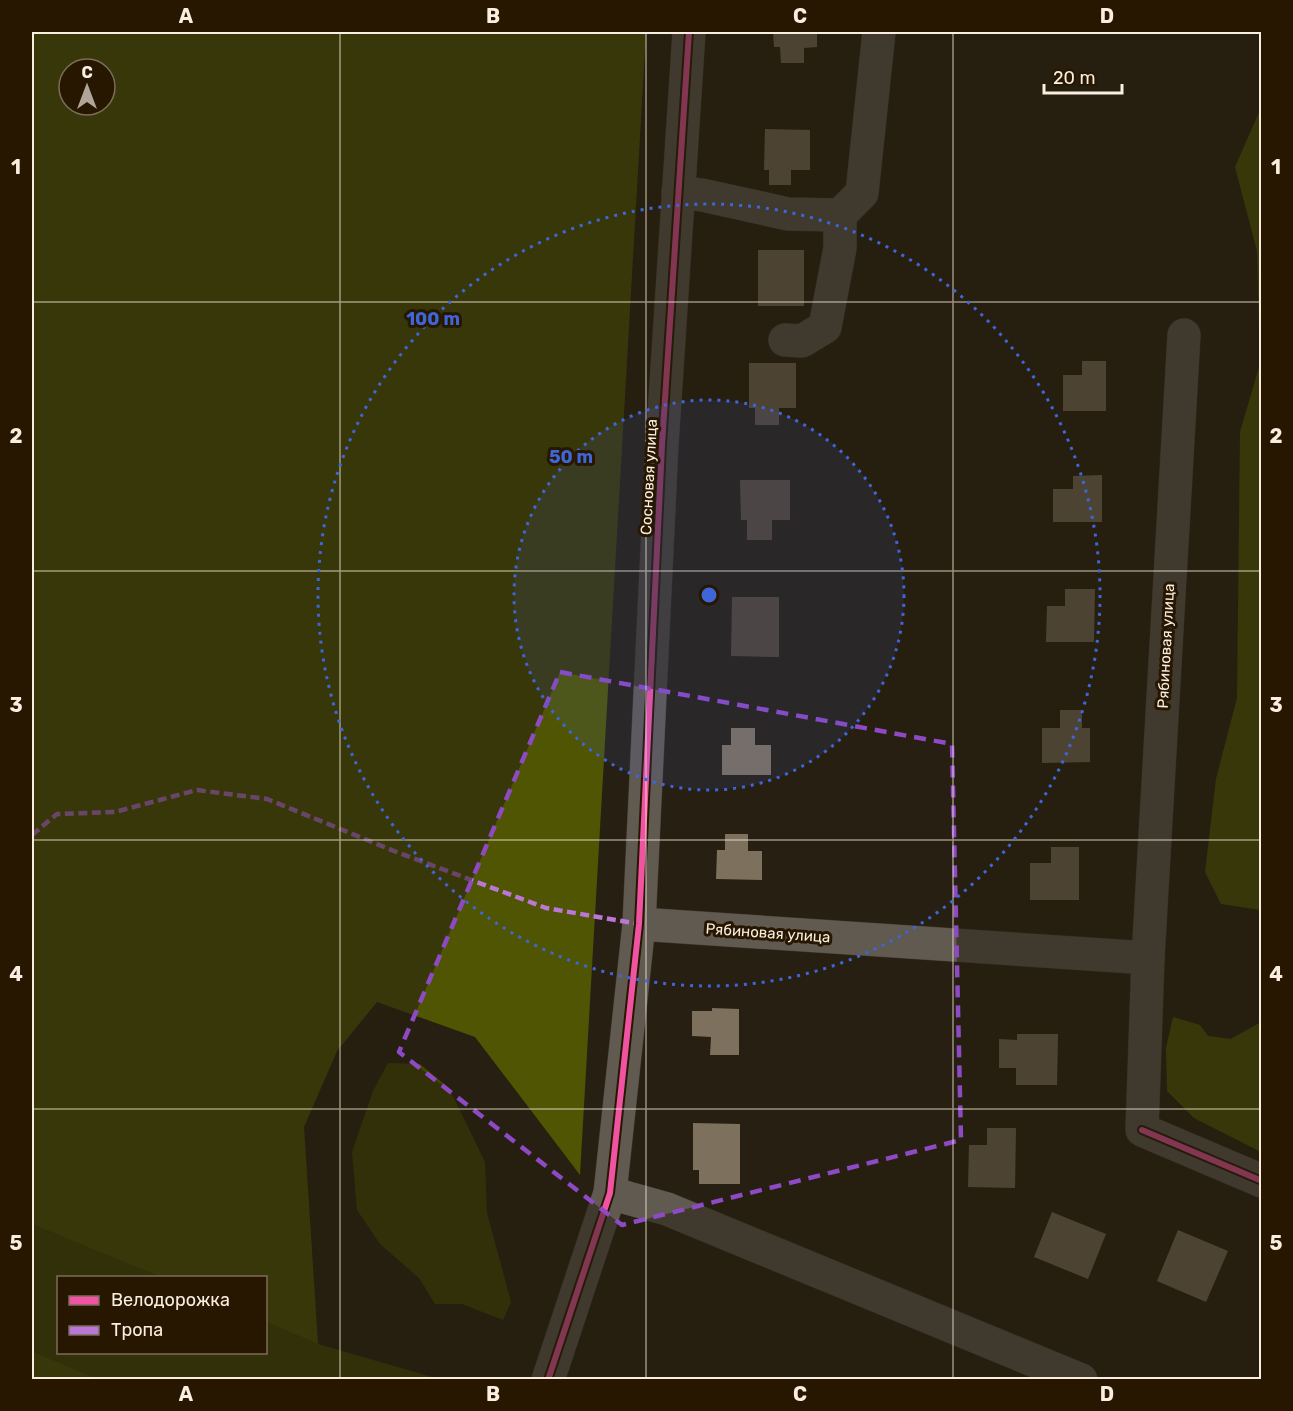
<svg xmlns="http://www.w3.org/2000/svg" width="1293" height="1411" viewBox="0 0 1293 1411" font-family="Rubik,sans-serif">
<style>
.green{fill:#404502}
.forest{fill:#4f5502;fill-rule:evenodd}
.building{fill:#7d705c}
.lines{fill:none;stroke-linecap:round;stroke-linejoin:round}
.minor-casing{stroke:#423b32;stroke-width:34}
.minor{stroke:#615a51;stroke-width:33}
.quiet{stroke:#ba77d6;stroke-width:4.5;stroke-dasharray:9 4.5;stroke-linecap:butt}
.cycleway-casing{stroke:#271700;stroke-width:10}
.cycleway{stroke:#f153a3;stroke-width:6}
.marked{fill:none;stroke:#8e49c4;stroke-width:4.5;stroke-dasharray:12 8;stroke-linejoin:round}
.grid{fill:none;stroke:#f9eedf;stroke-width:1.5;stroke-opacity:0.55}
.ring{fill:none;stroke:#3e66d9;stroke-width:3;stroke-dasharray:3 6}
.labels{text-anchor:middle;stroke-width:6;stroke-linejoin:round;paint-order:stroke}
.street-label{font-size:15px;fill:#f9eedf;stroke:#271700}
.centre{fill:#3e66d9;stroke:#271700;stroke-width:3}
.ring-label{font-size:18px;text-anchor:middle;font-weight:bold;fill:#3e66d9;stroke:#271700;stroke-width:6;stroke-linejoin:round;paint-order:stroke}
.neatline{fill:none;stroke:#f9eedf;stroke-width:2}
.grid-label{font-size:20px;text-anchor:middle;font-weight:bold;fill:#f9eedf}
</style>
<rect width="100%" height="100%" fill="#271f11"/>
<!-- green -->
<g class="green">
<polygon points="388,1063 420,1064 449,1088 485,1162 487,1213 511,1302 503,1320 462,1304 435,1304 419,1278 380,1244 357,1210 352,1152 373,1091"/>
<polygon points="32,1224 160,1277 58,1278 58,1352 266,1352 266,1322 318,1344 439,1379 97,1379 32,1351"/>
</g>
<!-- forest -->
<g class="forest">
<path d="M32,32H646L580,1175L475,1037L377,1002L337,1051L304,1127L318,1344L266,1322V1278L160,1277L32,1224ZM69,69H105V105H69Z"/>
<polygon points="1261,108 1261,910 1221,904 1205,872 1216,779 1237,698 1240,432 1260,364 1257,251 1235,167"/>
<polygon points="1173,1017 1200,1025 1208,1036 1231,1039 1261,1022 1261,1152 1194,1118 1167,1091 1166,1048"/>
<polygon points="32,1351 97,1379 32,1379"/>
</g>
<!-- building -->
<g class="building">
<polygon points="773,32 817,32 817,47 804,48 804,63 781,63 780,47 774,47"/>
<polygon points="765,129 810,130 810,170 791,170 791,185 769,185 769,170 764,170"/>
<rect x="758" y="250" width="46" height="56"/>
<polygon points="1082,361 1106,361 1106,411 1063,411 1063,375 1082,375"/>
<polygon points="749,363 796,363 796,408 779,408 779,425 755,425 755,408 749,408"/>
<polygon points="1102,475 1102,522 1053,522 1053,489 1073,489 1073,476"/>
<polygon points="740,480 790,480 790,520 772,520 772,540 747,540 747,520 741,520"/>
<polygon points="1065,589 1095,589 1094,642 1046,642 1047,606 1065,606"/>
<polygon points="732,597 779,597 779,657 731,656"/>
<polygon points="1060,710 1082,710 1082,728 1090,728 1090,762 1042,763 1042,728 1060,728"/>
<polygon points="731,728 755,728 755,745 771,745 771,775 722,775 722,745 731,745"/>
<polygon points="725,834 748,834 748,851 762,851 762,880 716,879 717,850 725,850"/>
<polygon points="1051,847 1079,847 1079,900 1030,900 1030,863 1051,863"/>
<polygon points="712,1008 739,1009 739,1055 710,1055 711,1037 692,1036 692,1011 712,1011"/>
<polygon points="1017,1034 1058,1034 1057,1085 1016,1085 1016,1068 999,1068 999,1039 1017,1040"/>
<polygon points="693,1123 740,1124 740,1184 699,1184 699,1170 693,1170"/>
<polygon points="987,1128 1016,1128 1015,1188 968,1187 969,1145 987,1145"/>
<polygon points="1052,1212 1106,1234 1088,1279 1034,1257"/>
<polygon points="1178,1230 1228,1251 1206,1302 1157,1281"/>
</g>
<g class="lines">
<defs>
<g id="minor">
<polyline points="678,192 702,195 788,214 840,215 862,193 879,32"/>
<polyline points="1184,335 1148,958 1142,1130 1262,1181"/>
<polyline points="785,340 802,341 825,327 840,248 840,215"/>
<polyline points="639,924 1148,958"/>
<polyline points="610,1193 667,1209 1081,1380"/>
<polyline points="548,1380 610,1193 639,924 662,445 689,32"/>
</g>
</defs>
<!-- minor casing -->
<use href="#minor" class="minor-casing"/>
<!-- minor -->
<use href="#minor" class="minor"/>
<!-- quiet -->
<polyline class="quiet" points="32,835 57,814 115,812 197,790 267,799 394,851 546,908 639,924"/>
<defs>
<g id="cycleway">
<polyline points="1142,1130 1262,1181"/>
<polyline points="548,1380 610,1193 639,924 662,445 689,32"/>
</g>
</defs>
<!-- cycleway casing -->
<use href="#cycleway" class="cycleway-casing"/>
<!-- cycleway -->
<use href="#cycleway" class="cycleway"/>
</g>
<!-- marked area -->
<path d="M0 0H1293V1411H0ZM560,672L952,744L961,1140L622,1225L399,1052Z" fill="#271f11" fill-opacity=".55" fill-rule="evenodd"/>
<path class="marked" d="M560,672L952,744L961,1140L622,1225L399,1052Z"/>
<!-- grid -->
<path class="grid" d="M340,32V1380M646,32V1380M953,32V1380M32,302H1262M32,571H1262M32,840H1262M32,1109H1262"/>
<!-- distance rings -->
<circle cx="709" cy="595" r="195" fill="#3e66d9" fill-opacity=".12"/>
<g class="ring">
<circle cx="709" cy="595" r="195"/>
<circle cx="709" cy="595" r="391"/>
</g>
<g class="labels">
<!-- street labels -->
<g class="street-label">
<text transform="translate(649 477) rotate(-87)" y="5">Сосновая улица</text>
<text transform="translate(1166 646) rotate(-87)" y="5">Рябиновая улица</text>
<text transform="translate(768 933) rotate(4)" y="5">Рябиновая улица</text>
</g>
</g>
<circle cx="709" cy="595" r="9" class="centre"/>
<g class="ring-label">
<text x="433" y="325">100 m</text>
<text x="571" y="463">50 m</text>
</g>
<!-- border -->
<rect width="1293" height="1411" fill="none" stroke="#271700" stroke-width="66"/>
<!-- legend -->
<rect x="57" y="1276" width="210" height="78" fill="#271700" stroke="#7b6d59" stroke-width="1.5"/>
<rect x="69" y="1296" width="30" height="9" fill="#f153a3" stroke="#7b6d59" stroke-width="1.5"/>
<text x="111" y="1306" font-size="18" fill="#f9eedf">Велодорожка</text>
<rect x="69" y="1326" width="30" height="9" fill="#ba77d6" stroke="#7b6d59" stroke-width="1.5"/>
<text x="111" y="1336" font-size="18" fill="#f9eedf">Тропа</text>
<!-- north arrow -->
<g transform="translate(87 87)"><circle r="28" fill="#271700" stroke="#7b6d59" stroke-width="1.5"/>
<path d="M0-4.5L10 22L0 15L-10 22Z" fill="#b0a697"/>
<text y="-9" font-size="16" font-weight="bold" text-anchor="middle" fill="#f9eedf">С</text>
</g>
<!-- scale -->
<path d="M1044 84v9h78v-9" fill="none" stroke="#f9eedf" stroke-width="3"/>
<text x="1053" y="84" font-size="18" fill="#f9eedf" stroke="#271700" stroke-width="4.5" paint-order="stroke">20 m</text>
<rect x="33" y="33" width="1227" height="1345" class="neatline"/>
<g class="grid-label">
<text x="186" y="23">A</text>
<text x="493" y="23">B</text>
<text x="800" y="23">C</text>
<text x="1107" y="23">D</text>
<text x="16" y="174">1</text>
<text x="1276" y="174">1</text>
<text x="16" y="443">2</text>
<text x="1276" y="443">2</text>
<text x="16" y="712">3</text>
<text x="1276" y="712">3</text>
<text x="16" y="981">4</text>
<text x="1276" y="981">4</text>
<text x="16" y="1250">5</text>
<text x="1276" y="1250">5</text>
<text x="186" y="1401">A</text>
<text x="493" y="1401">B</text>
<text x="800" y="1401">C</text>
<text x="1107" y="1401">D</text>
</g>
</svg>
